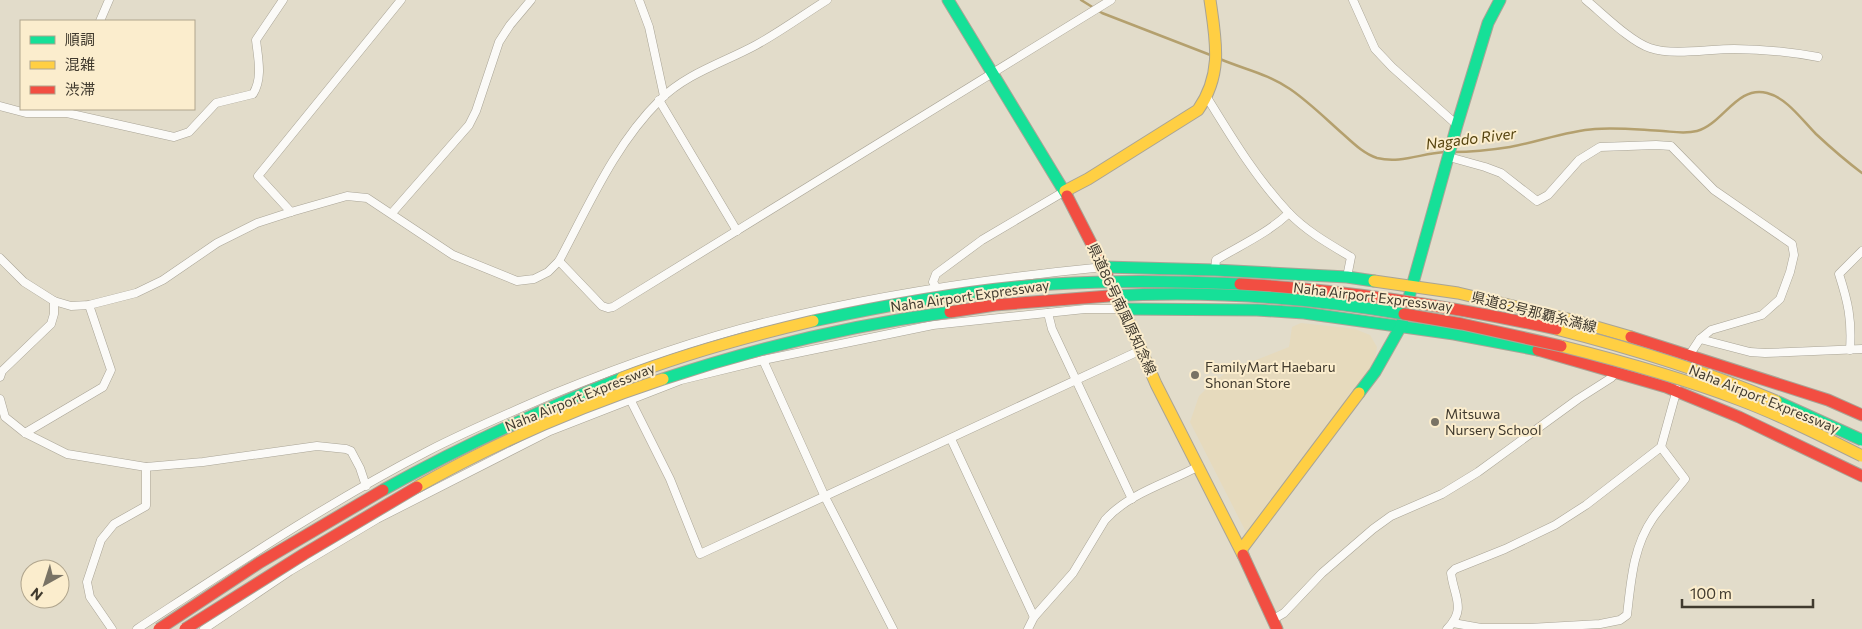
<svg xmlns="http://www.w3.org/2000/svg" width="1862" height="629" viewBox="0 0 1862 629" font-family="Commissioner,'Noto Sans JP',sans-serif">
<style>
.built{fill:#e6dabd}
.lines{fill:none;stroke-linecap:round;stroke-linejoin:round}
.stream{stroke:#b4a06e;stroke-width:2.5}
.street-casing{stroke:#a9a496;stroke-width:9}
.fast-casing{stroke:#a9a496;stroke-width:13}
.slow-casing{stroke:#a9a496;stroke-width:13}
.jam-casing{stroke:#a9a496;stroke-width:13}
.street{stroke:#fbfaf7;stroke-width:8}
.fast{stroke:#16e098;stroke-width:11}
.slow{stroke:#ffcf43;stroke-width:11}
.jam{stroke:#f24e42;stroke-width:11}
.fast-bridge-casing{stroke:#a9a496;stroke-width:13;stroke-linecap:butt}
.slow-bridge-casing{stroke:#a9a496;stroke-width:13;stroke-linecap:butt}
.jam-bridge-casing{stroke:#a9a496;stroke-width:13;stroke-linecap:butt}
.fast-bridge{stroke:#16e098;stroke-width:11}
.slow-bridge{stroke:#ffcf43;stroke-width:11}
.jam-bridge{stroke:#f24e42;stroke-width:11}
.poi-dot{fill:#797365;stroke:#fbedcd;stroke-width:2}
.labels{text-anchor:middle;stroke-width:4;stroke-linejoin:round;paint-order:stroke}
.street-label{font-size:14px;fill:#403a2e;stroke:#fbedcd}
.poi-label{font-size:14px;fill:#403a2e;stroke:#fbedcd;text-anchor:start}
.water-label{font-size:15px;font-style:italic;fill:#55430e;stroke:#fbedcd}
</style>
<rect width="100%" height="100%" fill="#e2dcca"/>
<!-- built -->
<polygon class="built" points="1301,323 1355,329 1370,335 1377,347 1374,365 1247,534 1190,422 1199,396 1208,387 1228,371 1289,347 1292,327"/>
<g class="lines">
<!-- stream -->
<g class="stream">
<polyline points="1081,0 1102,13 1213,56"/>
<path d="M1220,59C1246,70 1266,73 1290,89C1309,102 1326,119 1343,134C1353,143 1364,154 1377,158C1401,164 1422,153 1445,152"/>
<path d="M1453,152C1472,152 1491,150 1510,147C1538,142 1566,131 1595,129C1617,127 1641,130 1663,131C1675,132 1685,134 1697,131C1723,124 1737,85 1767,93C1787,98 1802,120 1816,134C1831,148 1846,161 1862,173"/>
</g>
<defs>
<g id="street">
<polyline points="639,0 649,27 664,96"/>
<polyline points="1353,0 1375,49 1392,67 1457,125"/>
<path d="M1586,0C1603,14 1631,42 1650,48C1674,56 1708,49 1734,49C1762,49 1790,52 1818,57"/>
<polyline points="100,21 109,0"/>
<path d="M1208,99C1232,138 1256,178 1288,212C1306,231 1329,244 1351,257L1347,277"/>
<polyline points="659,100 737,231"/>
<path d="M0,106L26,113H67L174,137L189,132L216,103L253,94C263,78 258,58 256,40L283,0"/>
<polyline points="1449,157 1485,167 1501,173 1537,201 1548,195 1579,160 1600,147 1656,145 1671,146 1714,190 1792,244 1794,255 1790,272 1780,299 1762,315 1711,330 1700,339 1688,357"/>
<polyline points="291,212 258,176 401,0"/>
<polyline points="392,213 469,125 476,111 499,42 510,25 531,0"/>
<path d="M0,258L24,282L54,301L71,306L89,305L136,293L163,280L217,243L257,223L291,212L347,196L367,198L453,255L517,281L534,279L548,272L559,261C588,207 615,144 660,100C685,74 725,62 756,45C780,32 803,15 827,0"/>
<polyline points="559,261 602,306 608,308 613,307 1111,0"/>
<path d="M1215,270L1216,260C1241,245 1268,233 1289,213"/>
<polyline points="936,287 933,282 936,274 982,240 1065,191"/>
<polyline points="1048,313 1052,329 1132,499"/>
<polyline points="1700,339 1750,352 1765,353 1862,349"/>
<path d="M1850,350C1852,319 1848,302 1839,274L1862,251"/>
<polyline points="763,360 825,497 893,629"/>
<polyline points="0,377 2,371 51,324 54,314 54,301"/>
<polyline points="0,399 5,417 25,433 67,454 146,467 203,462 317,446 346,449 351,451 360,468 366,486"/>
<polyline points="631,401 670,479 700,554 1141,350"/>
<polyline points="25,433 103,387 111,370 89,305"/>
<polyline points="951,439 1034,617"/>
<polyline points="1272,620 1284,613 1322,573 1373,529 1391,516 1442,494 1478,472 1578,399 1611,378 1616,372"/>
<path d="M1453,623L1481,628H1529L1600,624L1620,620L1627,615C1631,581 1633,547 1653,518C1663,504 1675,492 1685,479L1661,447"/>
<polyline points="112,629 90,597 87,582 101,540 114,524 146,506 146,467"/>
<path d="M137,629C232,567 327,503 428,451C469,430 511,412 553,394C622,366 694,340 767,322C877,295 991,278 1104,267"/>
<polyline points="204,629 290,571 377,519 550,431 681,380 763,360 933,325 1085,309 1123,309"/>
<path d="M1028,629L1034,617L1073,573L1105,520C1129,493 1168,483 1199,466"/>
<path d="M1447,629C1467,609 1454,597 1451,573L1455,569L1505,549L1555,525L1586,505L1661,447L1677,389"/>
</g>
<g id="fast">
<polyline points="948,0 1067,196"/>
<polyline points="1104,267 1215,270 1347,277 1374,281"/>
<polyline points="1123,309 1257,310 1304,313 1454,334 1538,350"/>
<polyline points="1359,393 1375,372 1401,326 1457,125 1488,23 1500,0"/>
</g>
<g id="slow">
<path d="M1065,191L1088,179L1198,110C1223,74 1216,41 1210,0"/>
<polyline points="1374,281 1458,293 1572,320 1631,337"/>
<polyline points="1120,301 1156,384 1243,555"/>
<polyline points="1241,550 1359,393"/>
</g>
<g id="jam">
<polyline points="1067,196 1107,274"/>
<polyline points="1631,337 1828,400 1862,415"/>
<polyline points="1538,350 1666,387 1739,417 1862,476"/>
<polyline points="1243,555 1277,629"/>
</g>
</defs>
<!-- street casing -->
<use href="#street" class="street-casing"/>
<!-- fast casing -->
<use href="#fast" class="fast-casing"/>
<!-- slow casing -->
<use href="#slow" class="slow-casing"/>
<!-- jam casing -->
<use href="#jam" class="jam-casing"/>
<!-- street -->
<use href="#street" class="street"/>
<!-- fast -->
<use href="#fast" class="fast"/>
<!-- slow -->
<use href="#slow" class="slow"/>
<!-- jam -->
<use href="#jam" class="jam"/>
<defs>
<g id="fast-bridge">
<path d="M1109,296C1206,290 1309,298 1404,314"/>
<path d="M813,321C892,304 973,289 1053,284C1116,280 1178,281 1240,284"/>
<path d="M663,379C756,348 852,325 950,312"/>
<polyline points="1776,401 1862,440"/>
<path d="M383,490C460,447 540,410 622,378"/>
</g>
<g id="slow-bridge">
<path d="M1556,329C1631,348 1705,371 1776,401"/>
<path d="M1561,346C1621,361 1682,378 1740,400C1782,416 1822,436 1862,456"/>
<path d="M622,378C684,354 749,336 813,321"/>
<path d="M417,487C495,443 578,407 663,379"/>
</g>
<g id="jam-bridge">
<path d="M1240,284C1347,290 1451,306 1556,329"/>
<polyline points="950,312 995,305 1109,296"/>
<polyline points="1404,314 1462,324 1561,346"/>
<polyline points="159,629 259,563 383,490"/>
<polyline points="185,629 304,554 417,487"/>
</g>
</defs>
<!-- fast-bridge casing -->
<use href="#fast-bridge" class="fast-bridge-casing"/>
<!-- slow-bridge casing -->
<use href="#slow-bridge" class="slow-bridge-casing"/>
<!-- jam-bridge casing -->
<use href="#jam-bridge" class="jam-bridge-casing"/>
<!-- fast-bridge -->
<use href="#fast-bridge" class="fast-bridge"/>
<!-- slow-bridge -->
<use href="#slow-bridge" class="slow-bridge"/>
<!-- jam-bridge -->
<use href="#jam-bridge" class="jam-bridge"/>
</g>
<!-- markers -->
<g class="poi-dot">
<circle cx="1195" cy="375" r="5"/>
<circle cx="1435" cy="422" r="5"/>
</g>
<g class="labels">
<!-- street labels -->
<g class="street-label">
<text transform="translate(970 296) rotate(-8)" y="5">Naha Airport Expressway</text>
<text transform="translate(1373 297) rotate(7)" y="5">Naha Airport Expressway</text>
<text transform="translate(1122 309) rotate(65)" y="5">県道86号南風原知念線</text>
<text transform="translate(1534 312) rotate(14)" y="5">県道82号那覇糸満線</text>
<text transform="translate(580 397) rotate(-22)" y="5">Naha Airport Expressway</text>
<text transform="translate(1764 399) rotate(22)" y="5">Naha Airport Expressway</text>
</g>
<!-- poi labels -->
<g class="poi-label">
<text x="1205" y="372">FamilyMart Haebaru<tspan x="1205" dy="16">Shonan Store</tspan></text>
<text x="1445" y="419">Mitsuwa<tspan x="1445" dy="16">Nursery School</tspan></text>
</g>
<!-- water labels -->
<g class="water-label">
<text transform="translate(1471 139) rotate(-7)" y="5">Nagado River</text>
</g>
</g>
<!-- legend -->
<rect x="20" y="20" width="175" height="90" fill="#fbedcd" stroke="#b0a58d"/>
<rect x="30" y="36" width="25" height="8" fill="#16e098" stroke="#b0a58d"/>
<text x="65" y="45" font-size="15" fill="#403a2e">順調</text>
<rect x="30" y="61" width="25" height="8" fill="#ffcf43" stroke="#b0a58d"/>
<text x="65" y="70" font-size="15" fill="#403a2e">混雑</text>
<rect x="30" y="86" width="25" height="8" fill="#f24e42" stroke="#b0a58d"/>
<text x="65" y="95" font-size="15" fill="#403a2e">渋滞</text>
<!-- north arrow -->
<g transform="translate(45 584) rotate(219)"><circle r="24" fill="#fbedcd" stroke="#b0a58d"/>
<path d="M0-4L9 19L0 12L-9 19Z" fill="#797365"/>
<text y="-8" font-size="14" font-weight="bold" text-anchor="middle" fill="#403a2e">N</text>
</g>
<!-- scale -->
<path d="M1682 599v8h131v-8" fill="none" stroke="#403a2e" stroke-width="2.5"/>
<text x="1690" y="599" font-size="15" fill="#403a2e" stroke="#fbedcd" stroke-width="4" paint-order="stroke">100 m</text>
</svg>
